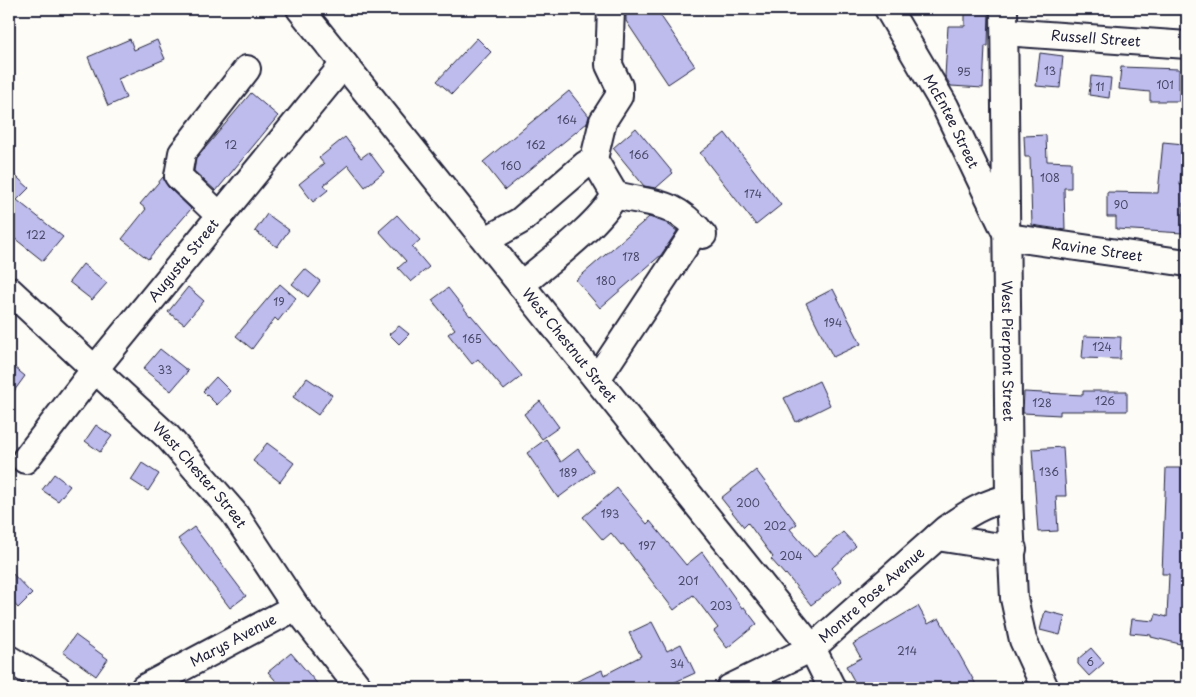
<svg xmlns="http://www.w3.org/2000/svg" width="1196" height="697" viewBox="0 0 1196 697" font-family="'Playpen Sans',sans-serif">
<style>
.building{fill:#bdbced;stroke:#22223b}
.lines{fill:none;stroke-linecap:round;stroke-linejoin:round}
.minor-casing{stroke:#22223b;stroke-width:30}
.minor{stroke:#fdfcf7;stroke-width:26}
.labels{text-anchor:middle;stroke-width:5;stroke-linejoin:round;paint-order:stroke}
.number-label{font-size:11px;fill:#494868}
.street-label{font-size:14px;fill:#22223b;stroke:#fdfcf7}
</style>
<rect width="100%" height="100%" fill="#fdfcf7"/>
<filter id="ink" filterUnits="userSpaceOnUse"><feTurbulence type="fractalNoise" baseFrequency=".02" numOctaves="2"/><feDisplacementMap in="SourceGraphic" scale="10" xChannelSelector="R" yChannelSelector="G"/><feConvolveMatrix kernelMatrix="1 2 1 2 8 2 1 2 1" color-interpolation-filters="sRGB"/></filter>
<g filter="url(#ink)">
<!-- building -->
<g class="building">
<polygon points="626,9 656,9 695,66 668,84 626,21"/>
<polygon points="965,9 989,9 988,46 985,46 983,88 951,86 945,76 948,26 965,26"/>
<polygon points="477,38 491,52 452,94 437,81"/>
<polygon points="130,39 134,50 157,40 165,59 118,79 126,98 108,106 88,57"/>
<polygon points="1040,53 1063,56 1060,88 1036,86"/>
<polygon points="1121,67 1179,69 1179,101 1150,101 1150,92 1119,89"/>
<polygon points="1091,76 1111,78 1109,98 1089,95"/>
<polygon points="569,91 589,116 587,123 505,190 483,162"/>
<polygon points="251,93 278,116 216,191 194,171 196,159"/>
<polygon points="636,128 673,173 656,188 644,186 613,148"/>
<polygon points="725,133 781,205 756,225 700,153"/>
<polygon points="1046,135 1047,161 1071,162 1071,188 1064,188 1065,230 1032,225 1030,157 1025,157 1024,136"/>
<polygon points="345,137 361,158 369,152 384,172 365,187 348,165 324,185 328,190 313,202 299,184 324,164 319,158"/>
<polygon points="1163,142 1184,144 1180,185 1187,185 1187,204 1183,203 1183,233 1116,229 1116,217 1107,217 1107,192 1158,193"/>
<polygon points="9,170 29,188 17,200 63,237 43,261 9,234"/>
<polygon points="163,177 168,187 191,209 148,259 122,239 146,209 140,204"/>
<polygon points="267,214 289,230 277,247 255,231"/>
<polygon points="397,215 420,240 412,247 429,267 411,282 398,268 406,261 379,231"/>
<polygon points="649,217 666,223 677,231 661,255 600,308 576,280"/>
<polygon points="83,264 107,283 92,300 69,282"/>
<polygon points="305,269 320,281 308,297 292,284"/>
<polygon points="280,284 296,298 278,321 275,318 252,349 236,336"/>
<polygon points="188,287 204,301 184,324 168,312"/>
<polygon points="448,288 470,316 471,315 522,376 504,390 478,359 472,364 448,334 455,329 432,300"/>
<polygon points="833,289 861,344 833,357 806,303"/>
<polygon points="399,326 409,334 399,344 389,334"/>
<polygon points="1084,336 1121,337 1120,359 1082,358"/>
<polygon points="160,349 188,371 171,391 143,369"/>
<polygon points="9,363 25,376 9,398"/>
<polygon points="216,377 230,391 217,405 203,391"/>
<polygon points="307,378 332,395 318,415 293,397"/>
<polygon points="819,381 830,405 796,422 784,398"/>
<polygon points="1083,391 1127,391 1127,411 1060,411 1060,415 1023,413 1024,392 1083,395"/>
<polygon points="540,401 559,427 542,439 524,414"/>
<polygon points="96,425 112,436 100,452 85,441"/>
<polygon points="546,439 561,462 578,449 594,471 558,498 527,453"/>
<polygon points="267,443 294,463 280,482 253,461"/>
<polygon points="1063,447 1066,496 1056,496 1058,531 1038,532 1032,449"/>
<polygon points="142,463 159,474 148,491 131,480"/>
<polygon points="1166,468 1187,468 1187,611 1180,644 1151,637 1151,635 1130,633 1132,619 1154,621 1156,614 1167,617 1169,574 1162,574"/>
<polygon points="756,470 797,524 790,529 814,557 843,532 856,546 832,568 842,581 811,605 786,574 785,575 771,559 773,557 748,523 744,527 721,498"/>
<polygon points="54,474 70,486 58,501 42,490"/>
<polygon points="617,488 647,524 650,521 686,565 702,552 742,608 744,607 757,624 727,648 714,631 718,628 693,595 674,610 623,544 621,545 611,533 603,540 583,517"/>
<polygon points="194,527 246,596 230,608 178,539"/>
<polygon points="9,570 32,594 18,608 9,598"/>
<polygon points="918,606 928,624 939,618 978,688 858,688 846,666 861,658 853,644"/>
<polygon points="1045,611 1065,616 1060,635 1040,630"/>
<polygon points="652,622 667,651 681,644 695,673 662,688 562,688 602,670 604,675 641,656 629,633"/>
<polygon points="75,635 108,659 96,676 63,652"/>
<polygon points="1091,648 1104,663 1089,676 1078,664 1078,659"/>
<polygon points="291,653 321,688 282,688 268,672"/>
</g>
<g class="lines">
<defs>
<g id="minor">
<path id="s1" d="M300,9L812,648L832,688"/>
<path id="s2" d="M888,9L945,106L1004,229"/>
<path id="s3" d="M1004,9L1009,498L1014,598L1023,640L1045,688"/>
<path id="s4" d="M1005,32L1187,45"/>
<polyline points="593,163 603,121 619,96 619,86 609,65 611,9"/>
<path d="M615,195C656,205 672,199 703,235"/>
<polyline points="220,216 178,176 182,153 247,69"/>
<path id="s5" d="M1008,237L1187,263"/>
<path d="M486,240L520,221L586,164L593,163L598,166L615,195C599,225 548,262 521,285"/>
<path id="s6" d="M9,290L168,437L234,513L296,607L359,688"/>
<polyline points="597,379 697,228"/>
<path id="s7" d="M25,460L95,369L344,64"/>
<polyline points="937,537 1013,549"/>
<polyline points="9,659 57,688"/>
<path id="s8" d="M144,688L296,607"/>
<path id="s9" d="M730,688L812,648L946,529C967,514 984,503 1009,498"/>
</g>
</defs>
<!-- minor casing -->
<use href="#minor" class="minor-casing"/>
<!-- minor -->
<use href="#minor" class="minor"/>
</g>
</g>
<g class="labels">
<!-- number labels -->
<g class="number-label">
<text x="1050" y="75">13</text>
<text x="964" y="76">95</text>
<text x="1165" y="89">101</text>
<text x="1100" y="91">11</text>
<text x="567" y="124">164</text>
<text x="231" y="149">12</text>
<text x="536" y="149">162</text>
<text x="639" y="159">166</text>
<text x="511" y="170">160</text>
<text x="1050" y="182">108</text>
<text x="753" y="198">174</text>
<text x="1121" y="209">90</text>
<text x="36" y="239">122</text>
<text x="631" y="261">178</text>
<text x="606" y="285">180</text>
<text x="279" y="306">19</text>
<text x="833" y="327">194</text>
<text x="472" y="343">165</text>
<text x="1102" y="351">124</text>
<text x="165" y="374">33</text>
<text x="1105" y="405">126</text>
<text x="1042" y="407">128</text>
<text x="1049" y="476">136</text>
<text x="568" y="477">189</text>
<text x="748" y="507">200</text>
<text x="610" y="518">193</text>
<text x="775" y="530">202</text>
<text x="647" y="550">197</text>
<text x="791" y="560">204</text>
<text x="688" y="585">201</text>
<text x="721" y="610">203</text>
<text x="907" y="655">214</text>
<text x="1090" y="666">6</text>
<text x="677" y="668">34</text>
</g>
<!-- street labels -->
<g class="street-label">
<text dy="5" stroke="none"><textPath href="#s4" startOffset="91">Russell Street</textPath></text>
<text dy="5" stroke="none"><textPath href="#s2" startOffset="129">McEntee Street</textPath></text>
<text dy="5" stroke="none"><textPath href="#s5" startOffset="90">Ravine Street</textPath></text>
<text dy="5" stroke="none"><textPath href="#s7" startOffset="255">Augusta Street</textPath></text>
<text dy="5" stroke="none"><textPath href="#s1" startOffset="431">West Chestnut Street</textPath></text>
<text dy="5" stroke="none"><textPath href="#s3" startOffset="342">West Pierpont Street</textPath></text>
<text dy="5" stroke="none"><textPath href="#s6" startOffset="266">West Chester Street</textPath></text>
<text dy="5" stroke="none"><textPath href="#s9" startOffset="171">Montre Pose Avenue</textPath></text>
<text dy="5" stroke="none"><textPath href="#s8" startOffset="101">Marys Avenue</textPath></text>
</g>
</g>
<!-- margin -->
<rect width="1196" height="697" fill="none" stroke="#fdfcf7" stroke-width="30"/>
<rect x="15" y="15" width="1166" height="667" fill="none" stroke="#22223b" stroke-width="2" filter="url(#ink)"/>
</svg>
